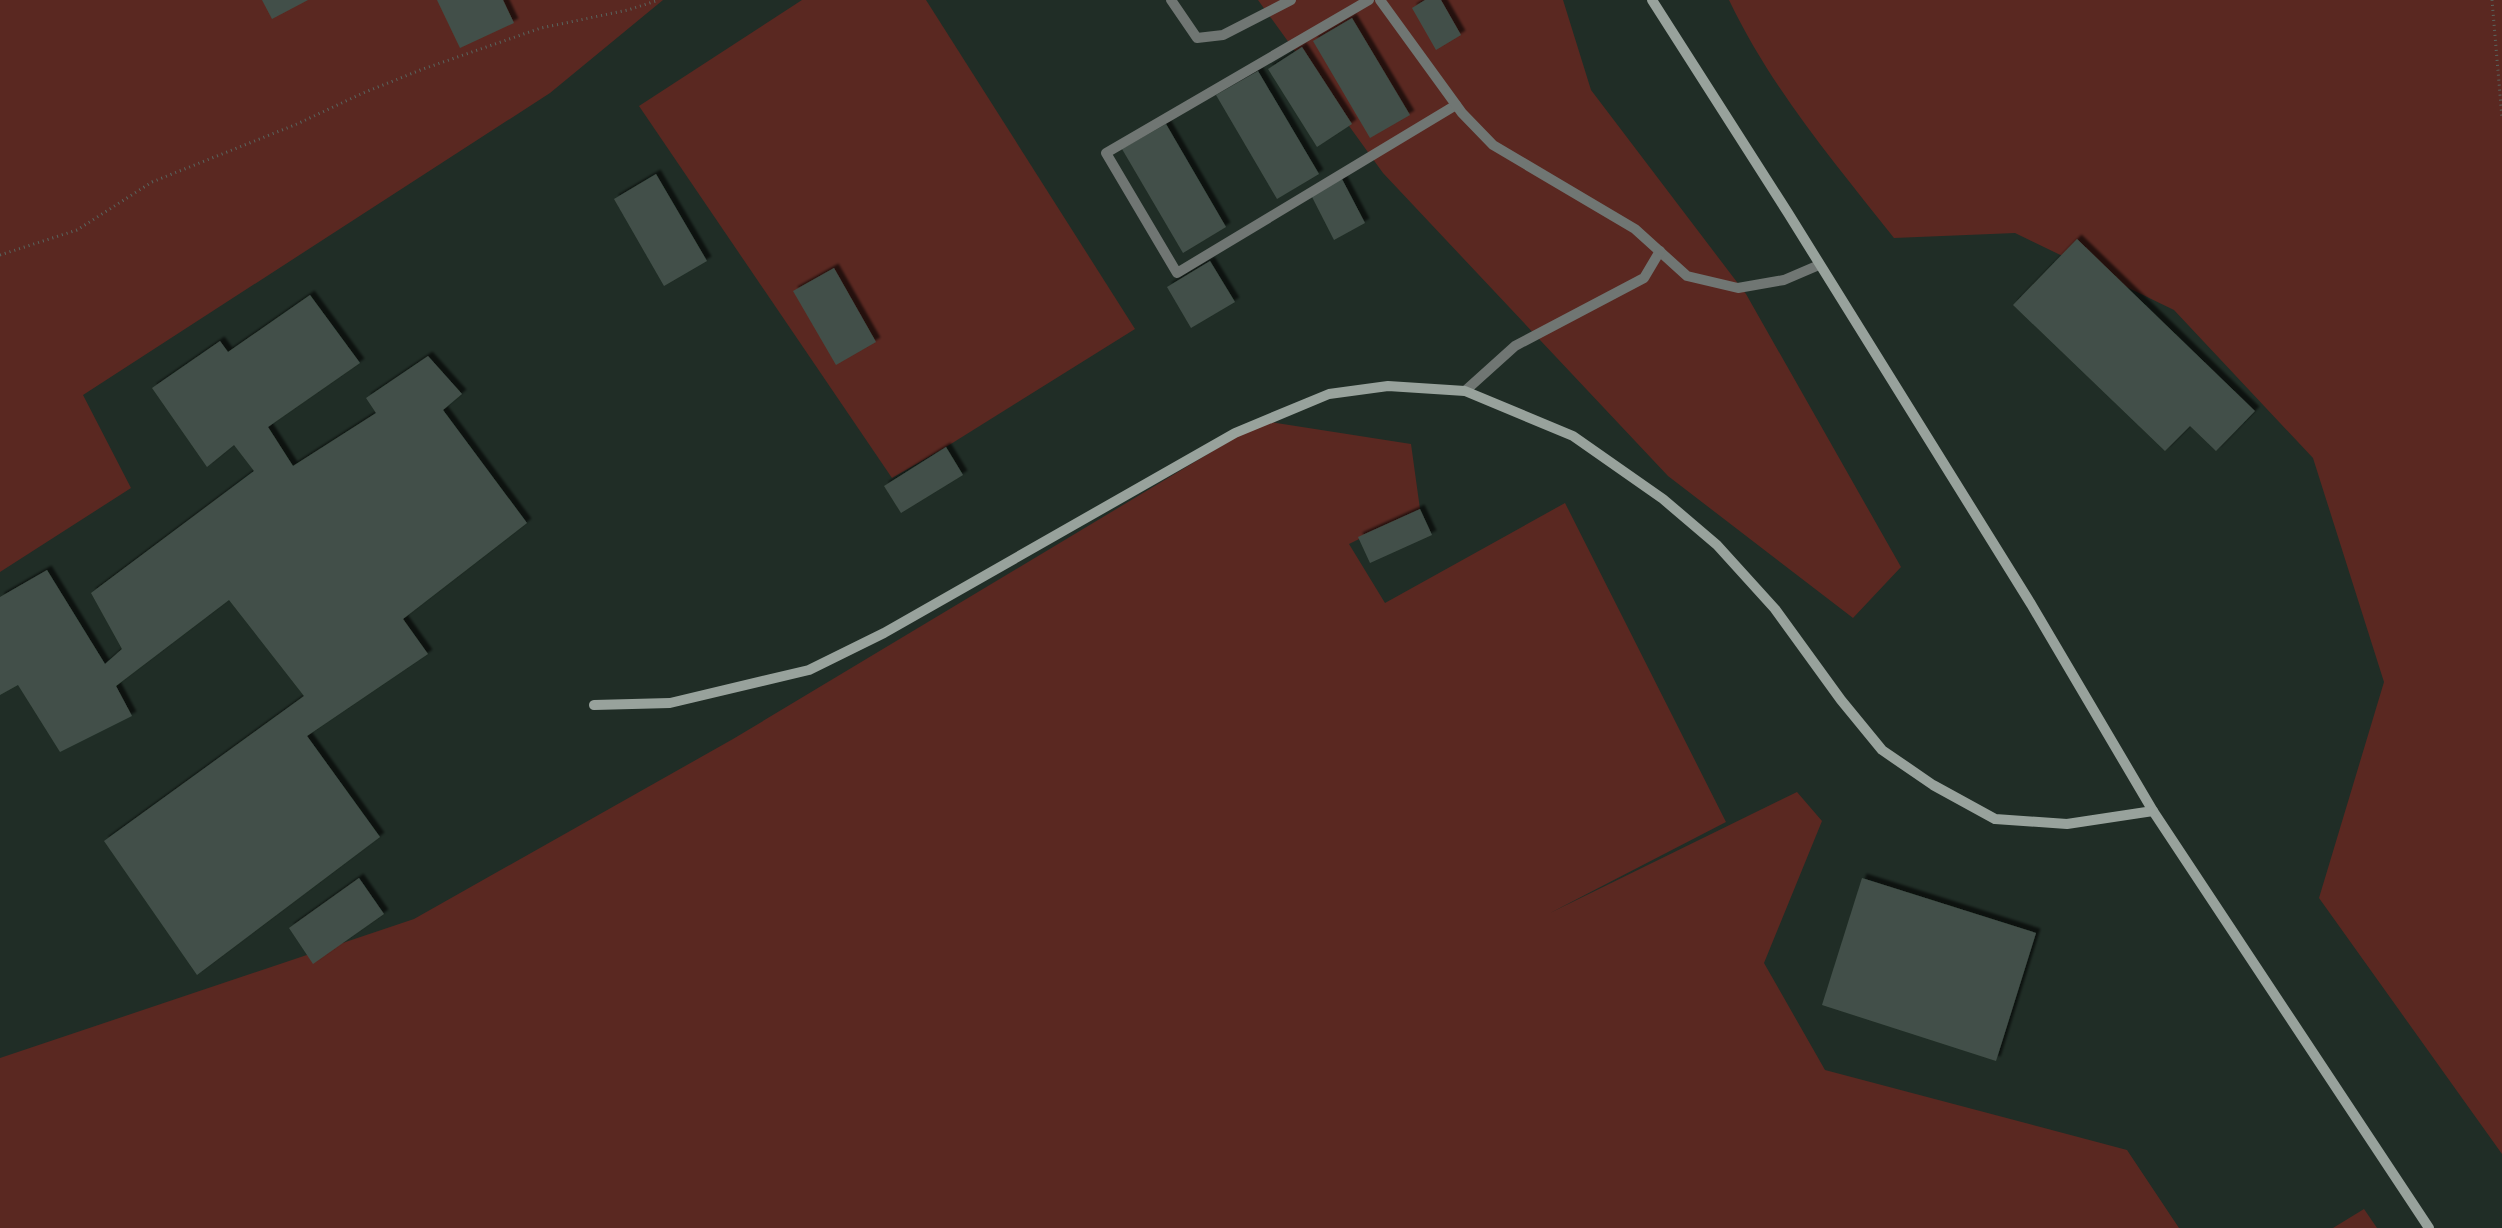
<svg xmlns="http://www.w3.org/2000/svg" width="2502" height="1228" viewBox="0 0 2502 1228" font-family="Lato,sans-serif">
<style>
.green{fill:#5a2821}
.building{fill:#425048;filter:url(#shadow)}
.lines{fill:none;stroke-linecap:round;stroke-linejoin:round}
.path{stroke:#59655f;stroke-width:3;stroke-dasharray:1 4;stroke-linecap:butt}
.street{stroke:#707673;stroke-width:10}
.secondary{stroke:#98a29c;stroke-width:10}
</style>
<defs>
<filter id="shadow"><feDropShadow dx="4.5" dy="-4.5" stdDeviation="1" flood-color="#0009"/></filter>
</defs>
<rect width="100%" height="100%" fill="#202d26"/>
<!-- green -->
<g class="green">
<polygon points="0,0 663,0 550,93 83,395 131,488 0,572"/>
<polygon points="802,0 926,0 1135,329 946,447 892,478 639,106"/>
<polygon points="1258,0 1563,0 1591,90 1746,294 1901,567 1853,618 1668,476 1383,173"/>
<path d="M1729,0H2502V1154L2319,898L2384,682L2313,458L2174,310L2015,233L1894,238C1834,162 1771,88 1729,0Z"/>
<polygon points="1263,421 1411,444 1420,509 1349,544 1385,603 1565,503 1726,822 1550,913 1797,792 1822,821 1764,963 1825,1070 2127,1150 2179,1228 0,1228 0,1058 414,919 733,739"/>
<polygon points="2364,1209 2377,1228 2333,1228"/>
</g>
<!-- building -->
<g class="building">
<polygon points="262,0 308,0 272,19"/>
<polygon points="437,0 503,0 514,23 460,48"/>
<polygon points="1425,0 1441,0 1461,35 1436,50 1412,8"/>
<polygon points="1352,18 1410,115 1370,138 1313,41"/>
<polygon points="1302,47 1352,124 1317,147 1268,69"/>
<polygon points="1258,71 1319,174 1277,199 1216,95"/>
<polygon points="1166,124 1226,227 1183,253 1122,149"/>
<polygon points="656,174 707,261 664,286 614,199"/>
<polygon points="1342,179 1365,223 1334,240 1311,195"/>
<polygon points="2077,239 2255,411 2216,451 2190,426 2165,451 2013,305"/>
<polygon points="1210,261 1235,302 1191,328 1167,287"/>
<polygon points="834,268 876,342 836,365 793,291"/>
<polygon points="310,295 360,363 268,427 293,466 376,413 366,398 428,356 462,394 443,410 527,523 403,619 428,654 307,736 380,837 197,975 104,841 304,696 229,600 116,686 132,716 60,752 18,685 0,695 0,597 47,570 105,664 122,649 91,593 254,471 234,445 207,467 152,388 220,341 228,352"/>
<polygon points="946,447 963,475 901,513 884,486"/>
<polygon points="1420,509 1432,535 1370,563 1358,537"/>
<polygon points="359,878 384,914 313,964 289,928"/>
<polygon points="1862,878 2036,933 1996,1061 1822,1005"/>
</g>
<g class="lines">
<!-- path -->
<g class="path">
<polyline points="2492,0 2502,118"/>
<polyline points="0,255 77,230 152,182 297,124 363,93 423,69 541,28 628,10 659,0"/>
</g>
<!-- street -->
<g class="street">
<polyline points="1171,0 1197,38 1223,35 1291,0"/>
<polyline points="1369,0 1106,153 1177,273 1456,105"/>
<polyline points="1380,0 1462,113 1493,145 1635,229 1687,276 1738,288 1784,280 1819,265"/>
<polyline points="1465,391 1515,346 1644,278 1660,251"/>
</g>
<!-- secondary -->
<g class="secondary">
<polyline points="1652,0 1788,213 2031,604 2153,811 2429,1228"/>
<polyline points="594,705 670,703 809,670 884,633 1235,433 1329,394 1388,386 1465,391 1573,436 1663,499 1717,545 1775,609 1841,700 1882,750 1933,785 1995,819 2067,824 2153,811"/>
</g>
</g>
</svg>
